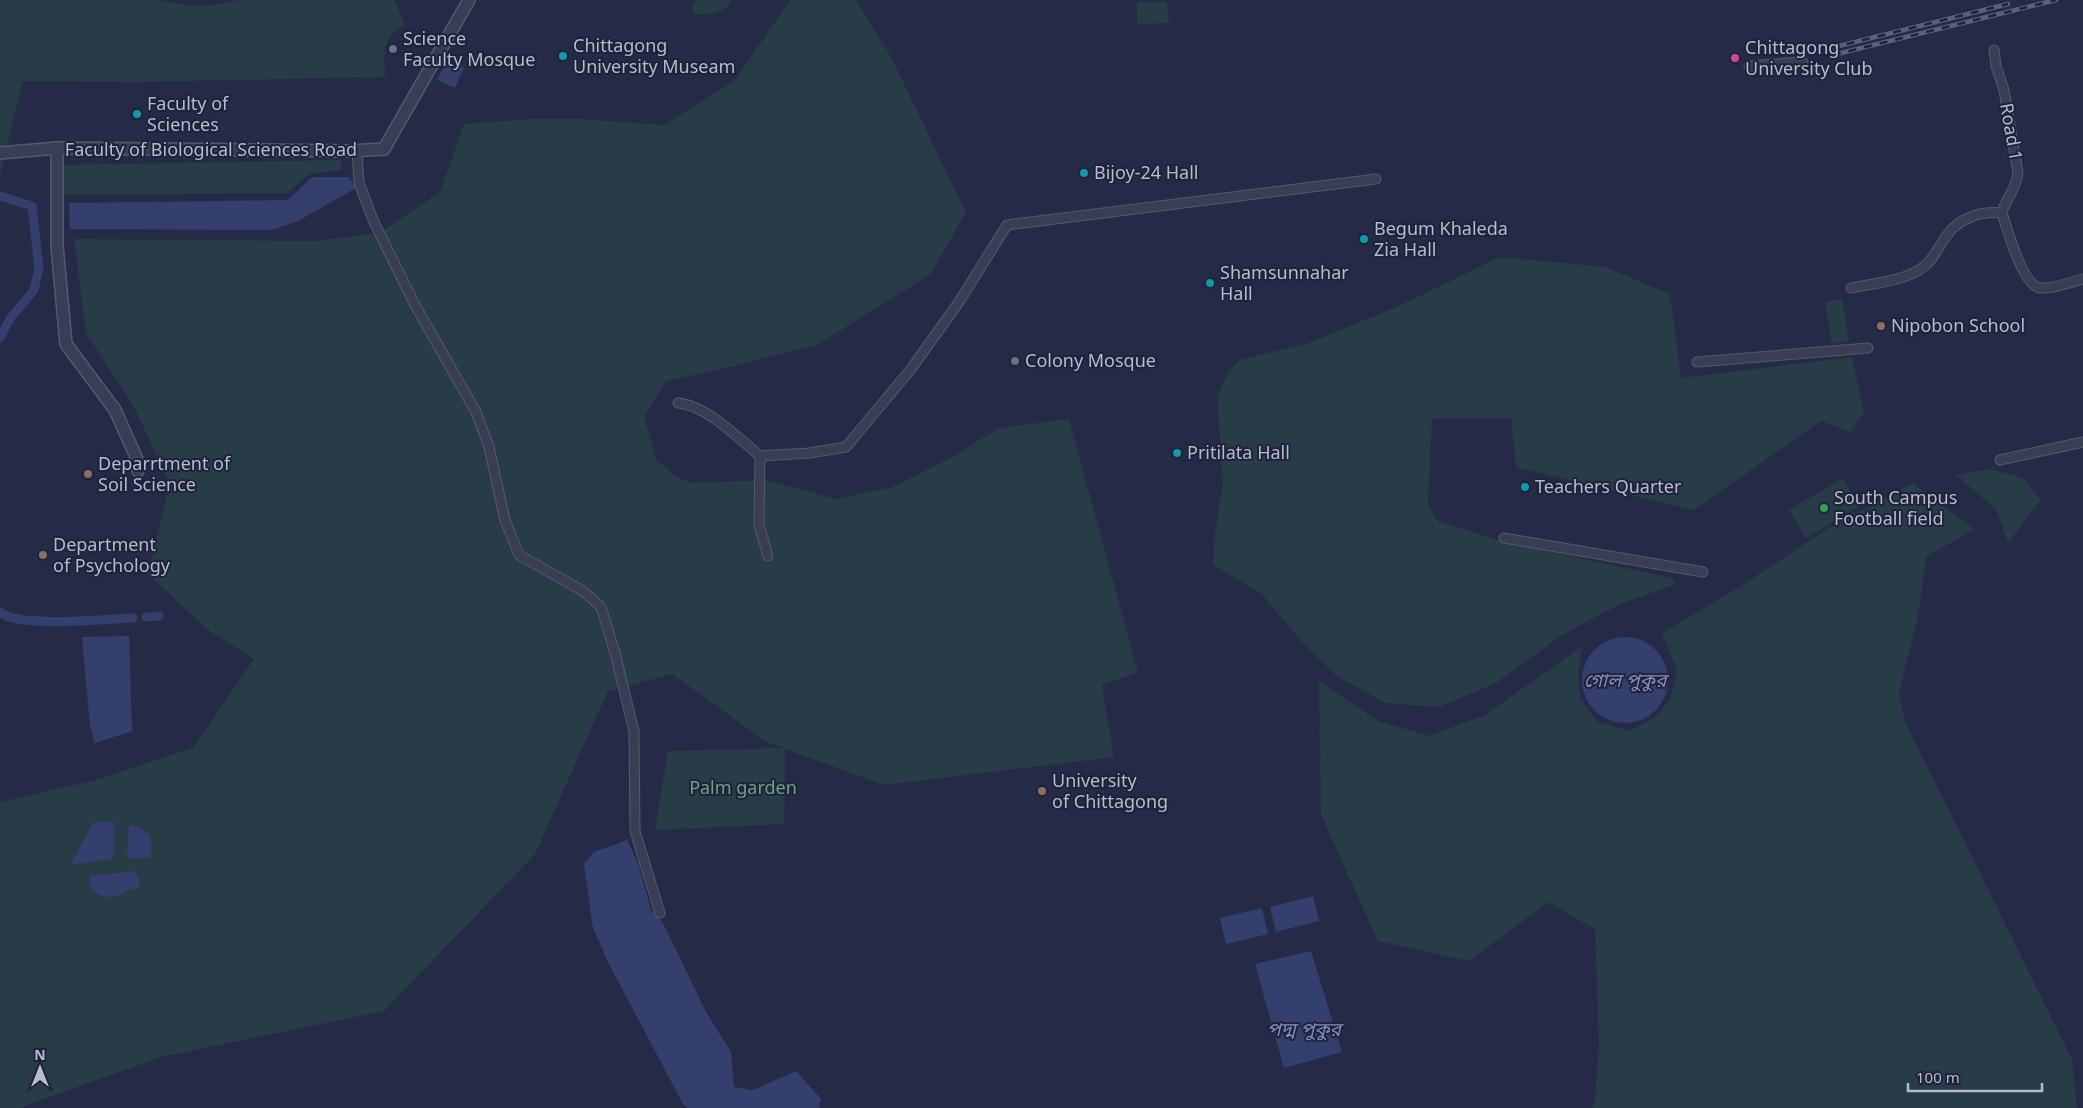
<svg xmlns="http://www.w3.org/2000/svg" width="2083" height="1108" viewBox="0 0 2083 1108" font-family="'Noto Sans','Noto Sans Bengali',sans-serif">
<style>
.green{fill:#273c47}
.water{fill:#353f6d}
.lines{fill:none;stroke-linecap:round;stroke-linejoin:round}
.canal{stroke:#353f6d;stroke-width:9}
.minor-casing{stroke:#555970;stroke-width:11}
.tertiary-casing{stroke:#555970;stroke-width:14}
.minor{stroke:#3a3e55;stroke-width:9}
.tertiary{stroke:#3a3e55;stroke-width:11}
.rail-casing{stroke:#5b617d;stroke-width:4.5}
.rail{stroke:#1e233b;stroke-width:2.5;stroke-dasharray:8;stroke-linecap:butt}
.worship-dot{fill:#6b7280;stroke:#1e233b;stroke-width:2}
.culture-dot{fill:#0f9aa8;stroke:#1e233b;stroke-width:2}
.hotel-dot{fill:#d1479c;stroke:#1e233b;stroke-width:2}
.education-dot{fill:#8d6e63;stroke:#1e233b;stroke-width:2}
.leisure-dot{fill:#2e9e5b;stroke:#1e233b;stroke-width:2}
.labels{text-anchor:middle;stroke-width:4;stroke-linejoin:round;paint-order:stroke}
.poi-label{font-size:18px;fill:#b7bbcf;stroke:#1e233b;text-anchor:start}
.street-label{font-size:18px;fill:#b7bbcf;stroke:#1e233b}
.park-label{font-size:18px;fill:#6ca285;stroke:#1e233b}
.water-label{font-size:19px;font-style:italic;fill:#838ebd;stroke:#1e233b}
</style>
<rect width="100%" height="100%" fill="#252b46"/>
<!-- green -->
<g class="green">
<path d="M0,0H159C184,7 212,8 238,0H394L405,24C382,39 384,52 385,77L136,82L23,81L0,175Z"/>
<path d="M698,0H730V4C720,15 708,15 694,14L692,3Z"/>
<polygon points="790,0 856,0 891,57 966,212 931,274 817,345 735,366 666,381 644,417 656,459 674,475 691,483 765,480 836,499 893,487 952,457 999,428 1069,419 1138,672 1102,685 1114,757 884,785 785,749 784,824 655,830 668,751 783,748 765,741 672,674 608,691 535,854 384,1011 161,1057 19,1108 0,1108 0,802 100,779 193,748 254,659 207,629 148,574 170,483 133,405 86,333 74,239 315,241 380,233 440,192 464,124 530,119 580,119 664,125 735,80"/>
<polygon points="1137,2 1167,2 1169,23 1137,24"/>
<polygon points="341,160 342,170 310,174 287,193 59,195 60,165"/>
<polygon points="1500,257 1605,267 1670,294 1681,378 1852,357 1864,413 1850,432 1821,421 1694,510 1516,467 1511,418 1432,419 1428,503 1437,521 1502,541 1671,578 1676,584 1620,604 1562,635 1496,683 1439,707 1386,703 1337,676 1301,641 1261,593 1213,565 1215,534 1223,483 1217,396 1229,371 1239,360 1309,343 1401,305"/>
<polygon points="1842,299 1849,341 1832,344 1825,302"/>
<polygon points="1990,469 2023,478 2041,500 2008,543 1996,509 1956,475"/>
<polygon points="1842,478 1859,506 1806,538 1789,510"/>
<polygon points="1913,483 1974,529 1926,557 1919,612 1899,693 1905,722 2072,1059 2077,1108 1592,1108 1595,1099 1599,1044 1595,929 1548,902 1469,961 1378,941 1321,815 1319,681 1378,721 1429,736 1485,715 1581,647 1578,674 1580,699 1598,722 1630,731 1655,717 1670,700 1677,670 1662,633 1730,593 1829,528"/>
</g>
<!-- water -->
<g class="water">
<polygon points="447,60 464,68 455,88 437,80"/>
<polygon points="312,177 349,177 356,188 298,221 272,230 70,229 69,203 288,200"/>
<polygon points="129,636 132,731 95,743 90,726 82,637"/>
<circle cx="1625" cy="680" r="43"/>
<polygon points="103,821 115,823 113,859 70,865 93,823"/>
<path d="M129,824C151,833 153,833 151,857L127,859Z"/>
<polygon points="627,840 638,863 651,910 663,923 706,1012 731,1052 734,1087 753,1090 796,1071 821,1099 819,1108 688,1108 683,1104 608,962 593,928 584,864 594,852"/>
<path d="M135,871L139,880V888C130,888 128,891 121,895C112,899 97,897 92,888C90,885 90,879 90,876Z"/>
<polygon points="1313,896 1319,921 1276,932 1270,907"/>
<polygon points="1262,908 1268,934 1226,944 1220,918"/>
<polygon points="1311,951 1342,1052 1284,1068 1255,964"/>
</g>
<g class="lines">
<!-- canal -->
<g class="canal">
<polyline points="0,196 32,206 39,268 34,290 10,319 0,338"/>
<path d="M0,612C16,628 108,619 133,618"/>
<polyline points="146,617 159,616"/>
</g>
<defs>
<g id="minor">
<path d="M1994,50L1996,66L2004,90L2018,173C2017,188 2006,198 2002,213"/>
<polyline points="1749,66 1803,62"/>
<polyline points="357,150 359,183 373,220 415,305 476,412 489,447 505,520 519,555 583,591 601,607 615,653 634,731 635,831 660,913"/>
<path d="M2002,213C2007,229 2023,286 2040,288C2054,289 2070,282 2083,279"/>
<path d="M1851,288C1873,283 1902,282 1922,268C1934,260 1938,247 1947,235C1960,217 1982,211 2002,213"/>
<polyline points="1697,362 1868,348"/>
<path d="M678,403C706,405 738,438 760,456L809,453L846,447L911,369L959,302L1007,225L1376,179"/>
<polyline points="760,456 759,525 768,556"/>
<polyline points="2000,460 2083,442"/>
<polyline points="1504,538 1703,572"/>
</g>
<g id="tertiary">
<polyline points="57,148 57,246 66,344 115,410 137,459 138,471"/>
<polyline points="0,153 57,148 351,151 384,149 469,0"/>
</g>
</defs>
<!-- minor casing -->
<use href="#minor" class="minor-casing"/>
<!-- tertiary casing -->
<use href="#tertiary" class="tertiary-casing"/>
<!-- minor -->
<use href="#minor" class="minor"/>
<!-- tertiary -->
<use href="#tertiary" class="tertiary"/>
<defs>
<g id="rail">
<polyline points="1831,48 2008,4"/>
<polyline points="1833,55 2056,0"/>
</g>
</defs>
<!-- rail casing -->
<use href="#rail" class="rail-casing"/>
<!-- rail -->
<use href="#rail" class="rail"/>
</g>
<!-- markers -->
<g class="worship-dot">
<circle cx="393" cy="49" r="5"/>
<circle cx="1015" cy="361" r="5"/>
</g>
<g class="culture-dot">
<circle cx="563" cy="56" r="5"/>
<circle cx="137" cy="114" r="5"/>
<circle cx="1084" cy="173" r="5"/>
<circle cx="1364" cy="239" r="5"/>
<circle cx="1210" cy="283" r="5"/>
<circle cx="1177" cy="453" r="5"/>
<circle cx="1525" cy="487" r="5"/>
</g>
<circle class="hotel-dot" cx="1735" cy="58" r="5"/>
<g class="education-dot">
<circle cx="1881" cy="326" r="5"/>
<circle cx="88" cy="474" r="5"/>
<circle cx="43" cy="555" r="5"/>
<circle cx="1042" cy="791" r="5"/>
</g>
<circle class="leisure-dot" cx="1824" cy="508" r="5"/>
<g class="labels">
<!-- poi labels -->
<g class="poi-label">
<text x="403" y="45">Science<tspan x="403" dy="21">Faculty Mosque</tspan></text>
<text x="573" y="52">Chittagong<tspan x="573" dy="21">University Museam</tspan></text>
<text x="1745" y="54">Chittagong<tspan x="1745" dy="21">University Club</tspan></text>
<text x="147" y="110">Faculty of<tspan x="147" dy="21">Sciences</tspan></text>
<text x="1094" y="179">Bijoy-24 Hall</text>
<text x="1374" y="235">Begum Khaleda<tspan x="1374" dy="21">Zia Hall</tspan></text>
<text x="1220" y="279">Shamsunnahar<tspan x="1220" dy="21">Hall</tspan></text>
<text x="1891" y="332">Nipobon School</text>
<text x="1025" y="367">Colony Mosque</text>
<text x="1187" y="459">Pritilata Hall</text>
<text x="98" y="470">Deparrtment of<tspan x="98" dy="21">Soil Science</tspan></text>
<text x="1535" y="493">Teachers Quarter</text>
<text x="1834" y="504">South Campus<tspan x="1834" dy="21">Football field</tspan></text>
<text x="53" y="551">Department<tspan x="53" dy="21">of Psychology</tspan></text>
<text x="1052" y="787">University<tspan x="1052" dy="21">of Chittagong</tspan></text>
</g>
<!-- street labels -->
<g class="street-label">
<text transform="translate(2011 132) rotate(80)" y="6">Road 1</text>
<text x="211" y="156">Faculty of Biological Sciences Road</text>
</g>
<!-- park labels -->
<g class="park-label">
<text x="743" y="794">Palm garden</text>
</g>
<!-- water labels -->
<g class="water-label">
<text x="1625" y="687">গোল পুকুর</text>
<text x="1304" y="1036">পদ্ম পুকুর</text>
</g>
</g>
<!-- north arrow -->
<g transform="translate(40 1068)" stroke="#1e233b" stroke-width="4" paint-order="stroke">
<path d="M0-4L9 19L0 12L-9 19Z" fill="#b7bbcf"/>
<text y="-8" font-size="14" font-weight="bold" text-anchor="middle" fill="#b7bbcf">N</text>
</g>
<!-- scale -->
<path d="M1908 1083v8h134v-8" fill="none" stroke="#b7bbcf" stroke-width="2.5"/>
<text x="1916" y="1083" font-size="15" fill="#b7bbcf" stroke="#1e233b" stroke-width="4" paint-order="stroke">100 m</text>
</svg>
